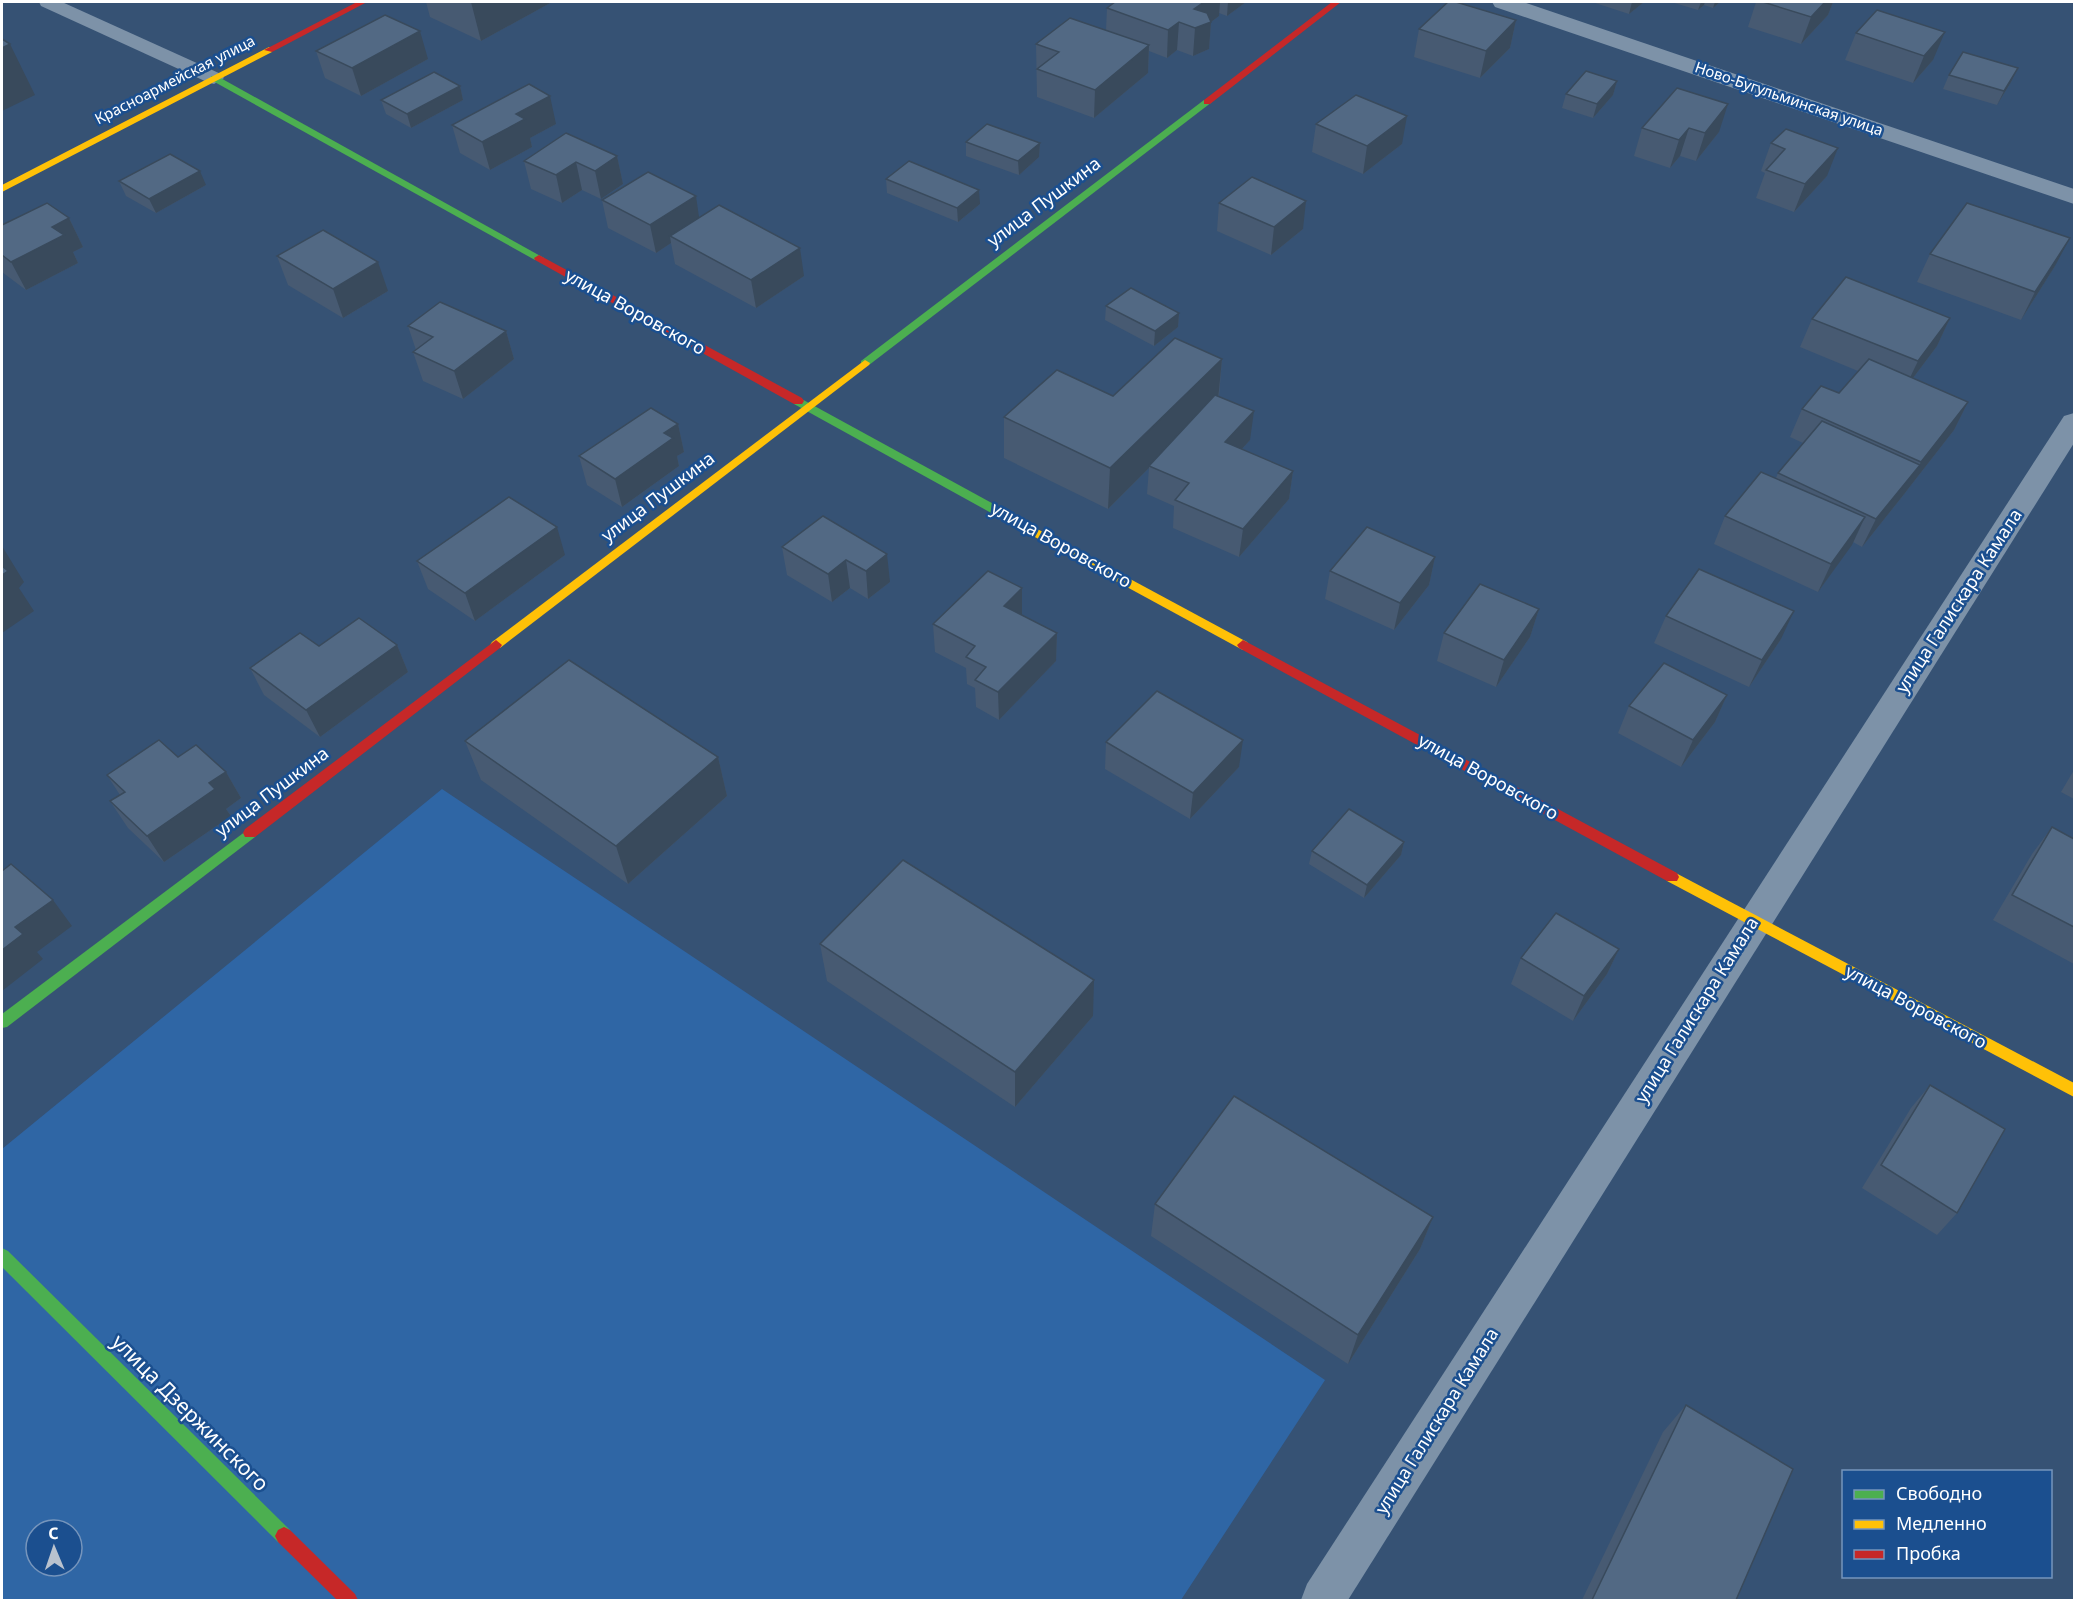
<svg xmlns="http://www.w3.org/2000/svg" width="2076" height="1602" viewBox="0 0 2076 1602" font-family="'Noto Sans',sans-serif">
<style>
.green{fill:#2f66a5;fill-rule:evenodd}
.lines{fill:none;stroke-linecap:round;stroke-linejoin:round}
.lane{fill:#7d92a8;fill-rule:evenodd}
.street{fill:#7d92a8;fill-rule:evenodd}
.fast{fill:#4caf50;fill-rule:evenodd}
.slow{fill:#ffc107;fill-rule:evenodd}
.jam{fill:#c62828;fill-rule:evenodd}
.wall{fill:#475a72}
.shaded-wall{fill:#394a5c}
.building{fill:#526984;stroke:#394a5c;stroke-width:1.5}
.labels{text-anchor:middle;stroke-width:5;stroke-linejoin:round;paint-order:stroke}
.far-street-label{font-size:15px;fill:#fff;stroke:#1b4f8f}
.street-label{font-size:18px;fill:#fff;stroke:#1b4f8f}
.near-street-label{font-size:21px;fill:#fff;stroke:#1b4f8f}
</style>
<rect width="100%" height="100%" fill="#365274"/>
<!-- green -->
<path class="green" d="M442,789L1325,1380L1181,1600H2V1149ZM36,1530H72V1566H36Z"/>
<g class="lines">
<!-- lane -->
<polygon class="lane" points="39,2 62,2 221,74 224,78 214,84 207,82 41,6"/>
<!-- street -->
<g class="street">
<polygon points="1492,2 1523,2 2074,189 2074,204 1495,7"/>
<polygon points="2074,413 2074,443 1348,1600 1301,1600 1307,1584 2064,416"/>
</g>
<!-- fast -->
<g class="fast">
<polygon points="211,76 217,76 544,258 543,260 535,260 211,80"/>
<polygon points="1204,100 1212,102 869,365 861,365 861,361"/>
<polygon points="798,397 1021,519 1023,522 1017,526 1013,525 794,404 794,398"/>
<polygon points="250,828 255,829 257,833 255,837 7,1027 2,1028 2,1014"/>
<polygon points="2,1248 8,1251 290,1530 293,1536 290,1542 284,1545 278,1542 2,1267"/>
</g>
<!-- slow -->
<g class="slow">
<polygon points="269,47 272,48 272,52 2,192 2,185"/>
<polygon points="865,360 870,363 869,365 500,648 492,648 490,645 492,642"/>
<polygon points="1017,518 1247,642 1249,645 1243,650 1239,648 1013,525 1011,522 1013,519"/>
<polygon points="1672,871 2074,1083 2074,1097 1667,881 1665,877 1667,873"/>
</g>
<!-- jam -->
<g class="jam">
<polygon points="357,2 367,2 272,52 264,50"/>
<polygon points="1332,2 1341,2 1210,104 1204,104 1204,100"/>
<polygon points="539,255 802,398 804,401 802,404 794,404 535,260 534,258"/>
<polygon points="496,640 502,645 500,648 255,837 245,837 243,833 245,829"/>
<polygon points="1243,640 1677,873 1679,877 1677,881 1667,881 1239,648 1237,645"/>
<polygon points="284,1527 290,1530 355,1594 358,1600 337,1600 278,1542 275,1536 278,1530"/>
</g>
</g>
<!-- wall -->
<g class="wall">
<polygon points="426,2 552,2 481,41 430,17"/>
<polygon points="1115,2 1246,2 1227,16 1219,13 1219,16 1211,22 1209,49 1193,56 1177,50 1167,58 1149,51 1148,73 1094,118 1037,97 1036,44 1106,30 1107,8"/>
<polygon points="1592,2 1644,2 1629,14"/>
<polygon points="1671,2 1720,2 1713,8 1704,5 1698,10"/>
<polygon points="1756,2 1833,2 1828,15 1801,44 1748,27"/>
<polygon points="1877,10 1933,60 1913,83 1845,60 1856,33"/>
<polygon points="1516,20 1510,48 1480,78 1414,57 1419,29"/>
<polygon points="316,51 428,59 361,96 325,78"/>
<polygon points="2018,68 2011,82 1997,105 1943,89 1949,75"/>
<polygon points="1617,81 1613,95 1593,118 1562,108 1566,94"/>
<polygon points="460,86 463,100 411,128 386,114 381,100"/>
<polygon points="1677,88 1719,132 1696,161 1680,156 1670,168 1634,156 1642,128"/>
<polygon points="556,124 530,138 532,147 490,170 460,153 452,125"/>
<polygon points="1316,124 1402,144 1363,174 1312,152"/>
<polygon points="1786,129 1827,176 1794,212 1756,198 1765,173 1761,171 1771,143"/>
<polygon points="966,142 1040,143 1039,157 1019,175 966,156"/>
<polygon points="617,156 623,184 601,199 582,190 562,203 531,189 524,161"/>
<polygon points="886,179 980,204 958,222 887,193"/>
<polygon points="119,181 206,185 156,213 126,196"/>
<polygon points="602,200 699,217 804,276 756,308 675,264 671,243 656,253 608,228"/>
<polygon points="1219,203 1303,229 1271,255 1217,231"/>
<polygon points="69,218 83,247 73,252 78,263 26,290 2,272 2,225"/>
<polygon points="1930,254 2055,266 2021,320 1917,282"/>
<polygon points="277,256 388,291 343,318 288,285"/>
<polygon points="1106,306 1179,313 1178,327 1154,346 1105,320"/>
<polygon points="1950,318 1937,346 1913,378 1968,402 1954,430 1908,489 1905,493 1862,547 1853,542 1818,592 1714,544 1725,516 1776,478 1778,473 1803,443 1790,437 1802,409 1839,393 1858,371 1800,347 1812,319"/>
<polygon points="408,326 506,331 514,359 463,399 423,381 413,352 416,350"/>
<polygon points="1222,359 1219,397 1250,440 1242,449 1293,471 1289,499 1239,557 1173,528 1174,506 1147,494 1149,468 1108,509 1004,458 1004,417 1113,396"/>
<polygon points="678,424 684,452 677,456 679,466 622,507 587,485 579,456"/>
<polygon points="823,516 890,582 868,599 850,588 832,602 787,575 782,547"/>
<polygon points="565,555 475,621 428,589 417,561"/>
<polygon points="1435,557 1429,585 1394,630 1325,599 1330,571"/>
<polygon points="1539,609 1530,637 1496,687 1437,661 1444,633"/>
<polygon points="1022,615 1057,633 1056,661 999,720 976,707 975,688 967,684 966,668 935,652 933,624"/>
<polygon points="1666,616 1781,639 1749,687 1654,643"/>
<polygon points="397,645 408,672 320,737 264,695 250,668 319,646"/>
<polygon points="1727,695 1715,722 1681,767 1618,733 1629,706"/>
<polygon points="465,741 718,757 727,796 628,884 481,780"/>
<polygon points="1106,742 1239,767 1190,819 1105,769"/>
<polygon points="178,757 226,772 241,798 226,809 231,816 164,862 128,828 110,801 120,795 107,775"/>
<polygon points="2074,770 2074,799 2061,792"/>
<polygon points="2052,827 2074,839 2074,964 1993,920 2032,854"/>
<polygon points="1404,842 1401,855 1364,898 1309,864 1312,851"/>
<polygon points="820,944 1093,1016 1015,1107 827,981"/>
<polygon points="1619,949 1607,974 1573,1021 1511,984 1521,958"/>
<polygon points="1930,1085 1957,1213 1937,1235 1862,1188 1911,1108"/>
<polygon points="1155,1204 1433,1217 1420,1249 1348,1364 1151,1236"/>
<polygon points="1686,1405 1736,1600 1582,1600 1663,1432"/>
</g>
<!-- shaded-wall -->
<g class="shaded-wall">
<polygon points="471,2 552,2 481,41"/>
<polygon points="1204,2 1220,2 1219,16 1211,22 1209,49 1193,56 1195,28 1194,9"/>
<polygon points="1228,2 1246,2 1227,16"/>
<polygon points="1632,2 1644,2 1629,14"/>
<polygon points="1701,2 1705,2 1704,5 1698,10"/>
<polygon points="1715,2 1720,2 1713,8"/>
<polygon points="1825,2 1833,2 1828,15 1801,44 1811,17"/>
<polygon points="1516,20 1510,48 1480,78 1486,51"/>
<polygon points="1179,22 1177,50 1167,58 1168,30"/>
<polygon points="420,31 428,59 361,96 352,68"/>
<polygon points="1945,32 1933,60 1913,83 1924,56"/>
<polygon points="10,44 35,95 2,111 2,48"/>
<polygon points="1149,45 1148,73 1094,118 1095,90"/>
<polygon points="2018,68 2011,82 1997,105 2004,91"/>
<polygon points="1617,81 1613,95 1593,118 1597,104"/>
<polygon points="460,86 463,100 411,128 407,114"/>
<polygon points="550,96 556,124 530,138 532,147 490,170 482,142 516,114"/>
<polygon points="1728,104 1719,132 1696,161 1705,133"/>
<polygon points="1407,116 1402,144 1363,174 1367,146"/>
<polygon points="1689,128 1680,156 1670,168 1679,140"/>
<polygon points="1040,143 1039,157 1019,175 1018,161"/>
<polygon points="1838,148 1827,176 1794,212 1805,184"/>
<polygon points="617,156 623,184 601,199 595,171"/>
<polygon points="576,162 582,190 562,203 556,175"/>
<polygon points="200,171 206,185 156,213 149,199"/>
<polygon points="979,190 980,204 958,222 957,208"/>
<polygon points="696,196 700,224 670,236 671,243 656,253 650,225"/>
<polygon points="1306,201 1303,229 1271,255 1274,227"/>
<polygon points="69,218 83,247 73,252 78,263 26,290 11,262 52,227"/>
<polygon points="2070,238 2055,266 2021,320 2035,292"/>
<polygon points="800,248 804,276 756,308 751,280"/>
<polygon points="378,262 388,291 343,318 333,289"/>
<polygon points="1179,313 1178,327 1154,346 1155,331"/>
<polygon points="1950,318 1937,346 1904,390 1918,361"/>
<polygon points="506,331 514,359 463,399 454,371"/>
<polygon points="1222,359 1218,400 1149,466 1149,468 1108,509 1110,468"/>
<polygon points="1968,402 1954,430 1908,489 1905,493 1862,547 1876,519 1919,466 1921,462"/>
<polygon points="1254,411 1250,440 1222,471 1225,442"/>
<polygon points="678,424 684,452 677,456 679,466 622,507 615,479 664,433"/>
<polygon points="1293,471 1289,499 1239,557 1243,529"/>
<polygon points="1865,517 1852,545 1818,592 1831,564"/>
<polygon points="557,527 565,555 475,621 465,593"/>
<polygon points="2,546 24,582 19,588 34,611 2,633"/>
<polygon points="887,554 890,582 868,599 866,571"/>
<polygon points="1435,557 1429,585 1394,630 1400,603"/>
<polygon points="846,560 850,588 832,602 828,574"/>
<polygon points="1022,588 1022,616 1004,606"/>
<polygon points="1539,609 1530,637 1496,687 1504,660"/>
<polygon points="1794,611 1781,639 1749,687 1762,660"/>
<polygon points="1057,633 1056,661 999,720 998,692"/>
<polygon points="397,645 408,672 320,737 306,710"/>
<polygon points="1727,695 1715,722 1681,767 1693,740"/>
<polygon points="1243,740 1239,767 1190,819 1193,793"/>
<polygon points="718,757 727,796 628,884 616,846"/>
<polygon points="226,772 241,798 226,809 231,816 164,862 147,836 209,783"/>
<polygon points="1404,842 1401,855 1364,898 1367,885"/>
<polygon points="53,900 72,926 37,952 43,959 2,991 2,950 15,927"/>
<polygon points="1619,949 1607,974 1573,1021 1584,996"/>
<polygon points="1094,980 1093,1016 1015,1107 1015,1072"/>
<polygon points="1433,1217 1420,1249 1348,1364 1358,1335"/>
</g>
<!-- building -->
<g class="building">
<polygon points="1115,2 1204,2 1194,9 1207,13 1211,22 1195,28 1179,22 1168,30 1107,8"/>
<polygon points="1448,2 1456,2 1516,20 1486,51 1419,29"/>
<polygon points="1763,2 1825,2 1811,17"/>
<polygon points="1877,10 1945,32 1924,56 1856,33"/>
<polygon points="385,15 420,31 352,68 316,51"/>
<polygon points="1070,18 1149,45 1095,90 1037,69 1059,52 1036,44"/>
<polygon points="2,39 10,44 2,48"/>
<polygon points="1963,52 2018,68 2004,91 1949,75"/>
<polygon points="1586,71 1617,81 1597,104 1566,94"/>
<polygon points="434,72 460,86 407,114 381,100"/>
<polygon points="529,84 550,96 516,114 525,119 482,142 452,125"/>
<polygon points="1677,88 1728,104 1705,133 1689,128 1679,140 1642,128"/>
<polygon points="1356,95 1407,116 1367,146 1316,124"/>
<polygon points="987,124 1040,143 1018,161 966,142"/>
<polygon points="1786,129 1838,148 1805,184 1766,170 1785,149 1771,143"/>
<polygon points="566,133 617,156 595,171 576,162 556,175 524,161"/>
<polygon points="170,154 200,171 149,199 119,181"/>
<polygon points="909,161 979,190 957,208 886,179"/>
<polygon points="648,172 696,196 650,225 602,200"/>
<polygon points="1252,177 1306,201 1274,227 1219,203"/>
<polygon points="47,203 69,218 52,227 64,235 11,262 2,255 2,225"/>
<polygon points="1967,203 2070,238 2035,292 1930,254"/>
<polygon points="719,205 800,248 751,280 670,236"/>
<polygon points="323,230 378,262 333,289 277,256"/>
<polygon points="1846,277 1950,318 1918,361 1812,319"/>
<polygon points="1131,288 1179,313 1155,331 1106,306"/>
<polygon points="440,302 506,331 454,371 413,352 433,337 408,326"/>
<polygon points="1175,338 1222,359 1110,468 1004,417 1057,370 1113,396"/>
<polygon points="1869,359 1968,402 1921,462 1802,409 1821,386 1839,393"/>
<polygon points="1215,395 1254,411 1225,442 1293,471 1243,529 1175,500 1189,483 1149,466"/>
<polygon points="651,408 678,424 664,433 673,438 615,479 579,456"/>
<polygon points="1822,421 1920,465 1876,519 1778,473"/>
<polygon points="1761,472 1865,517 1831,564 1725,516"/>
<polygon points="509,497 557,527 465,593 417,561"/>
<polygon points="823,516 887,554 866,571 846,560 828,574 782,547"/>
<polygon points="1367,527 1435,557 1400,603 1330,571"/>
<polygon points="2,566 8,571 2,575"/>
<polygon points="1699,569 1794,611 1762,660 1666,616"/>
<polygon points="988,571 1022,588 1004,606 1057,633 998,692 975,680 986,667 966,657 975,646 933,624"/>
<polygon points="1480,584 1539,609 1504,660 1444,633"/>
<polygon points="359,618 397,645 306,710 250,668 300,633 319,646"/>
<polygon points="569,660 718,757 616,846 465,741"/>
<polygon points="1664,663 1727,695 1693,740 1629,706"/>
<polygon points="1157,691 1243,740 1193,793 1106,742"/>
<polygon points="159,740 178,757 196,745 226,772 209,783 215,789 147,836 110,801 125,792 107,775"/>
<polygon points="1349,809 1404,842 1367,885 1312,851"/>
<polygon points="2052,827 2074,839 2074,927 2012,895"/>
<polygon points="903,860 1094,980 1015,1072 820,944"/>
<polygon points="11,864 53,900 15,927 23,934 2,950 2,871"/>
<polygon points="1556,913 1619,949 1584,996 1521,958"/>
<polygon points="1930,1085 2005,1129 1957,1213 1881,1165"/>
<polygon points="1234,1096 1433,1217 1358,1335 1155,1204"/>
<polygon points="1686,1405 1793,1469 1736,1600 1592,1600"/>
</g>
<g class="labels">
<!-- far-street labels -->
<g class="far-street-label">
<text transform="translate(175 80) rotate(-27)" y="5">Красноармейская улица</text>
<text transform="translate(1789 99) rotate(19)" y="5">Ново-Бугульминская улица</text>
</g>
<!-- street labels -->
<g class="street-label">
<text transform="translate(1044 202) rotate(-37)" y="6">улица Пушкина</text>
<text transform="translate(635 312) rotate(29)" y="6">улица Воровского</text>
<text transform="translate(658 497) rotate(-37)" y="6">улица Пушкина</text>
<text transform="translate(1061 545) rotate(29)" y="6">улица Воровского</text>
<text transform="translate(1959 601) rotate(-57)" y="6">улица Галискара Камала</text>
<text transform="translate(1488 777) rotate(29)" y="6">улица Воровского</text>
<text transform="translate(272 792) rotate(-37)" y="6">улица Пушкина</text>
<text transform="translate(1916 1007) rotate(28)" y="6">улица Воровского</text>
<text transform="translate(1697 1010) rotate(-58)" y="6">улица Галискара Камала</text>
<text transform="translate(1437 1421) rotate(-58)" y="6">улица Галискара Камала</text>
</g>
<!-- near-street labels -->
<g class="near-street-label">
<text transform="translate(190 1413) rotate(45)" y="7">улица Дзержинского</text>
</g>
</g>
<!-- border -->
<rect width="2076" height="1602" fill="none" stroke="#ffffff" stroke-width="6"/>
<!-- legend -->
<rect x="1842" y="1470" width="210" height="108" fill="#1b4f8f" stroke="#7695bc" stroke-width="1.5"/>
<rect x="1854" y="1490" width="30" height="9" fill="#4caf50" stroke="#7695bc" stroke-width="1.5"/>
<text x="1896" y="1500" font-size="18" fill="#ffffff">Свободно</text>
<rect x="1854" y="1520" width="30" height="9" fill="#ffc107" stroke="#7695bc" stroke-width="1.5"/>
<text x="1896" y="1530" font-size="18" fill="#ffffff">Медленно</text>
<rect x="1854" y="1550" width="30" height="9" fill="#c62828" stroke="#7695bc" stroke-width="1.5"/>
<text x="1896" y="1560" font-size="18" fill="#ffffff">Пробка</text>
<!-- north arrow -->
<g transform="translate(54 1548) rotate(358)"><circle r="28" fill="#1b4f8f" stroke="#7695bc" stroke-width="1.5"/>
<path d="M0-4.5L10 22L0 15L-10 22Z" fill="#b9c2ce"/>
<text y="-9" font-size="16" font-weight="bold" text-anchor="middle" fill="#ffffff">С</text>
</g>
</svg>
